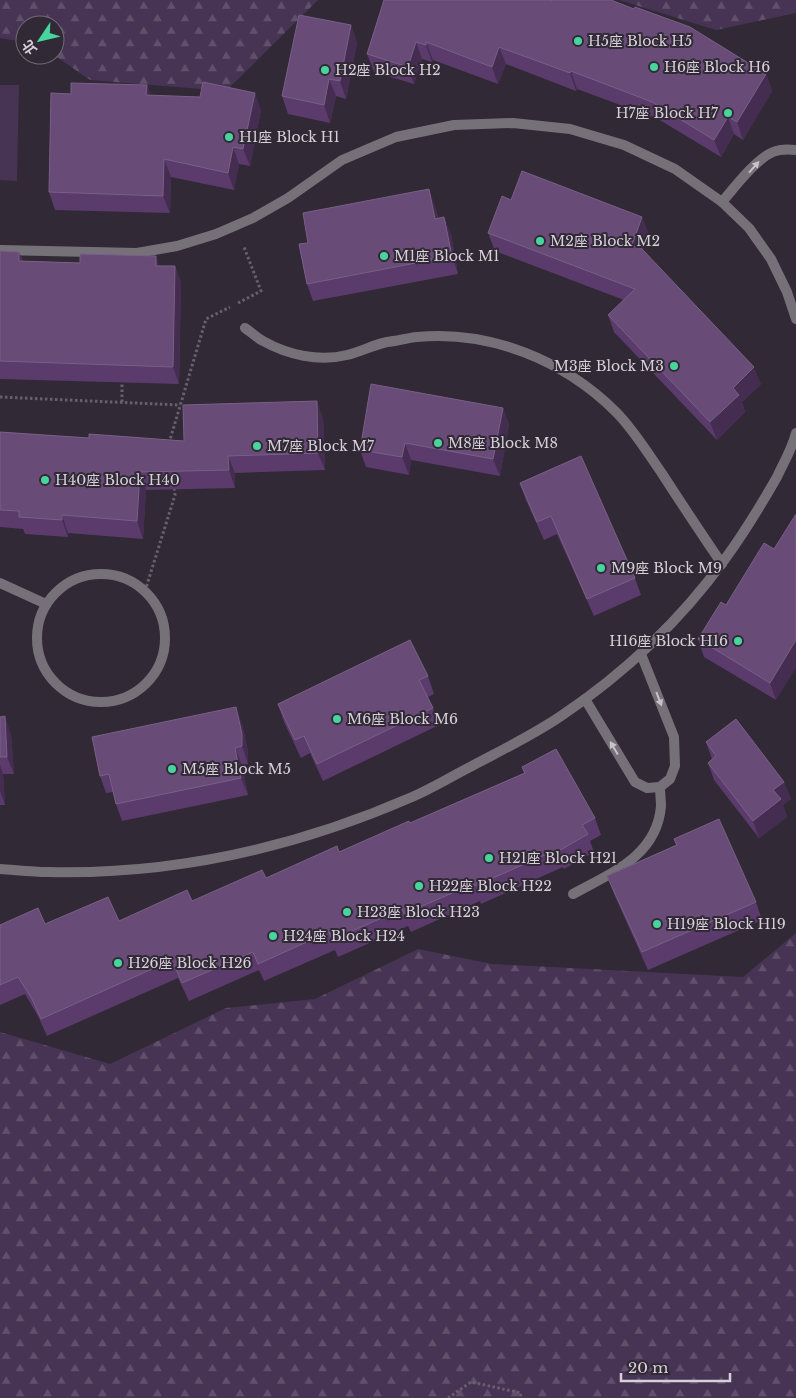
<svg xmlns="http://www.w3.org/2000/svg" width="796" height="1398" viewBox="0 0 796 1398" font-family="'Libre Baskerville','Noto Sans TC',serif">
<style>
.grass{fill:#473353}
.forest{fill:url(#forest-firs)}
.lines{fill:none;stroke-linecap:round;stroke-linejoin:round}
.path{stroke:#68606c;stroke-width:3;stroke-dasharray:2.5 2.5;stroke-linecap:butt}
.service{stroke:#767179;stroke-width:10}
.wall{fill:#5a3b6b}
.shaded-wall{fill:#442d51}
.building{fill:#684b77;stroke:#796086}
.oneway{fill:#c8c2cb}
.poi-dot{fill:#48d49d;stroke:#312936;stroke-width:2}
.labels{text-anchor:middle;stroke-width:4;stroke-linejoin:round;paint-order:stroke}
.poi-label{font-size:14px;fill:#d6d0d9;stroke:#312936;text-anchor:start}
</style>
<defs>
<pattern id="forest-firs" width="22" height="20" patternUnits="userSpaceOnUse" patternTransform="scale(1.25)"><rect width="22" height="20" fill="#473353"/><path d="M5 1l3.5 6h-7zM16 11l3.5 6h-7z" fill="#61506b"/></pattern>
</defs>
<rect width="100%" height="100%" fill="#312936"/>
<!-- grass -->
<polygon class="grass" points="0,85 19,85 17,181 0,180"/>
<!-- forest -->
<g class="forest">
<polygon points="0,0 318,0 226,91 90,80 54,55 55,55 55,25 25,25 25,42 0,38"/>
<polygon points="619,0 796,0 796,13 716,30"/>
<polygon points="796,933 796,1398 0,1398 0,1032 110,1064 226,1008 315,999 418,949 492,964 743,977"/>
</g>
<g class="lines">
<!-- path -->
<g class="path">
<polyline points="238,303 261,291 244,247"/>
<polyline points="0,397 180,405"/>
<polyline points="122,402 122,380"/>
<polyline points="169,443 206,319 230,307"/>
<polyline points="145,591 175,495 174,487"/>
<polyline points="448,1398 471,1382 521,1393 520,1398"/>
</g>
<!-- service -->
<g class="service">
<path d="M722,202C734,188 756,159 773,152C780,149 788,149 796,150"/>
<polyline points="0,250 137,253 177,246 216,234 253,218 288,198 342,160 396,137 454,125 513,123 570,129 624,145 675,169 722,202 749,228 771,259 787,292 796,319"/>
<path d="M245,328C251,332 257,338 263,341C288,355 319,362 347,355C360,352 373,345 387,342C397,341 407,338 417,337C490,330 564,360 616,412C633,429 647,452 661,472C681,503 701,533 722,564"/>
<circle cx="101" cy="638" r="64"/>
<polyline points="0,583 46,604"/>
<polyline points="585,699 635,782 647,788 660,787 670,779 675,766 674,737 641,654"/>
<path d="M0,869C16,870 32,872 48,872C174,875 297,847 412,797C433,788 452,776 472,766C502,750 533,735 561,716C625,673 680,621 725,559C744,533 761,505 777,477C784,462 792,449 796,433"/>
<path d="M573,894C611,873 657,856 661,806C661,800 660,793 660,787"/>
</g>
</g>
<!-- wall -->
<g class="wall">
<polygon points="384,0 766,74 772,91 743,140 734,134 721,157 658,119 577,89 576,91 506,64 498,84 433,60 432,62 422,59 414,84 374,72 367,54"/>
<polygon points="351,25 357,43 346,99 336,96 330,123 288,114 282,96"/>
<polygon points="147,85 150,95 261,110 250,166 239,164 234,190 171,177 170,213 55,210 49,192 71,94"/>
<polygon points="511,200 649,234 643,250 761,384 742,402 745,412 717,440 614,332 608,315 624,300 495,251 488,233"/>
<polygon points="435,206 438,218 451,234 458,274 313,301 307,284 308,243"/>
<polygon points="0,251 19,252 23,261 175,266 181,283 179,384 0,379"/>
<polygon points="503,408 509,425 500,476 411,460 409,475 366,467 360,450"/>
<polygon points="323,418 325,470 235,473 235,488 146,490 143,539 68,533 68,537 25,534 23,529 0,527 0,432 89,438 184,441"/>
<polygon points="520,483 635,578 641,595 594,616 557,534 544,540 526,500"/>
<polygon points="774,549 776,700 704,657 698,639 726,605"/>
<polygon points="428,676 434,694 428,697 433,708 439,725 323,781 310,753 301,758 284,722 278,704"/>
<polygon points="0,717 11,734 14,774 3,774 5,805 0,805"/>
<polygon points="242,724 248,751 248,764 242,765 248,795 122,821 116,804 113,792 106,793 100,776"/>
<polygon points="706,742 784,782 791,799 783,805 787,817 759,838 714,780 708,763 712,759"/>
<polygon points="522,767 595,818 601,835 590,841 594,852 564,869 563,867 481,904 480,901 411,932 408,926 338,957 335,950 264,981 259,970 189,1001 178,978 47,1036 38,1016 25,994 0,1005 0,925 45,924 119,921 192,901 266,878 339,852 410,823 524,773"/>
<polygon points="674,839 756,902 762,920 648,970 614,894 607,876 676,845"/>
</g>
<!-- shaded-wall -->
<g class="shaded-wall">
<polygon points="351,25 357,43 346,99 340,81"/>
<polygon points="416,42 422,59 414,84 408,67"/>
<polygon points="426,42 433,60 432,62 426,45"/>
<polygon points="499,47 506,64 498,84 492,67"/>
<polygon points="571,71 577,89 576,91 570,73"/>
<polygon points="766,74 772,91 743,140 737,122"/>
<polygon points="329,79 336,96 330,123 324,105"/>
<polygon points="147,85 153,103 146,95"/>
<polygon points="255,93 261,110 250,166 243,149"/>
<polygon points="728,117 734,134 721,157 714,140"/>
<polygon points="233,147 239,164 234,190 228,173"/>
<polygon points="164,159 171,177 170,213 163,196"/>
<polygon points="429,189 435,206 441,236 435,219"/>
<polygon points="444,217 451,234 458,274 452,256"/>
<polygon points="642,217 649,234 638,262 632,245"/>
<polygon points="19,252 25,269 19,261"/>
<polygon points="156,256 162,274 156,266"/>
<polygon points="175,266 181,283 179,384 173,367"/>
<polygon points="754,367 761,384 742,402 745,412 717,440 710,422 733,388"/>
<polygon points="317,401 323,418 325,470 318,453"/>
<polygon points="503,408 509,425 500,476 493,459"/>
<polygon points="405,443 411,460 409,475 402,457"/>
<polygon points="228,456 235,473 235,488 229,470"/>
<polygon points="140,472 146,490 143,539 137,521"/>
<polygon points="62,515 68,533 68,537 62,520"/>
<polygon points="796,640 796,668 776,700 770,683"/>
<polygon points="236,707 242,724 248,751 248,764 242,746"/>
<polygon points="5,716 11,734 14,774 7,757"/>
<polygon points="235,748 242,765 248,795 241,778"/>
<polygon points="0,765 3,774 5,805 0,791"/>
<polygon points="784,782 791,799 783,805 787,817 759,838 753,821 773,790"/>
</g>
<!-- building -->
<g class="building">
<polygon points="384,0 549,0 551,1 552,0 611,0 634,9 635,7 690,27 766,74 737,122 728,117 714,140 652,102 571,71 570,73 499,47 492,67 426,42 426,45 416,42 408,67 367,54"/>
<polygon points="299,15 351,25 340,81 329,79 324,105 282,96"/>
<polygon points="203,82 255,93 243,149 233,147 228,173 164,159 163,196 49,192 51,93 71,94 71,83 147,85 146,95 200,97"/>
<polygon points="522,171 642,217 632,245 642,249 754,367 733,388 739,395 710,422 608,315 635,289 488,233 502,196 511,200"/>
<polygon points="429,189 435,219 444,217 452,256 307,284 299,244 308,243 303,213"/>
<polygon points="0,251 19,252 19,261 80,263 80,254 156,256 156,266 175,266 173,367 0,361"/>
<polygon points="371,384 503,408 493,459 405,443 402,457 360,450"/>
<polygon points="317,401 318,453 228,456 229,470 140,472 137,521 62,515 62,520 19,517 19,511 0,510 0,432 89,438 89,434 184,441 183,405"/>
<polygon points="581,456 635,578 587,599 551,516 537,522 520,483"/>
<polygon points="796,514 796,640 770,683 698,639 721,602 726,605 764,543 774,549"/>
<polygon points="410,640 428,676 419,680 433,708 317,764 304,736 295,740 278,704"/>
<polygon points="236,707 242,734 242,746 235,748 241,778 116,804 109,774 100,776 92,737"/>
<polygon points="5,716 7,757 0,757 0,717"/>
<polygon points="736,719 784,782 773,790 781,799 753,821 708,763 716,756 706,742"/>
<polygon points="556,749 595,818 582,825 588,834 557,852 556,850 475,886 473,884 404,914 402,909 332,940 329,932 258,964 253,952 182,983 172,960 41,1019 32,999 18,977 0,985 0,925 38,908 45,924 108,897 119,921 187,890 192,901 262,870 266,878 337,846 339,852 409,821 410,823 525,773 522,767"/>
<polygon points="719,819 756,902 642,952 607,876 677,845 674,839"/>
</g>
<!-- one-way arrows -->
<defs><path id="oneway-solid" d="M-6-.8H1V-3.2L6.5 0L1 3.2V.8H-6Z" transform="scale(1.25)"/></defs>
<g class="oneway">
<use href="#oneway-solid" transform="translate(754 167) rotate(-48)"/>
<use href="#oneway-solid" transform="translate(659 699) rotate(69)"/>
<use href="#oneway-solid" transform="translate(614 748) rotate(-121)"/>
</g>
<!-- markers -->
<g class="poi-dot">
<circle cx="578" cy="41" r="5"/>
<circle cx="654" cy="67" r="5"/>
<circle cx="325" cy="70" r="5"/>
<circle cx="728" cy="113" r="5"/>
<circle cx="229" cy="137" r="5"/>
<circle cx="540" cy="241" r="5"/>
<circle cx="384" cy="256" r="5"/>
<circle cx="674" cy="366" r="5"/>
<circle cx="438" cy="443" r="5"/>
<circle cx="257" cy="446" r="5"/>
<circle cx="45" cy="480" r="5"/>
<circle cx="601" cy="568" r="5"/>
<circle cx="738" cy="641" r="5"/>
<circle cx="337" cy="719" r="5"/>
<circle cx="172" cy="769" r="5"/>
<circle cx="489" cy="858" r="5"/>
<circle cx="419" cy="886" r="5"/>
<circle cx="347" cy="912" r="5"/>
<circle cx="657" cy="924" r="5"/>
<circle cx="273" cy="936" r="5"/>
<circle cx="118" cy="963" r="5"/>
</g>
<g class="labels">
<!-- poi labels -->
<g class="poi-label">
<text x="588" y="46">H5座 Block H5</text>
<text x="664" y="72">H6座 Block H6</text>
<text x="335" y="75">H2座 Block H2</text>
<text x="718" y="118" text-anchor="end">H7座 Block H7</text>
<text x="239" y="142">H1座 Block H1</text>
<text x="550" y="246">M2座 Block M2</text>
<text x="394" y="261">M1座 Block M1</text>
<text x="664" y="371" text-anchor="end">M3座 Block M3</text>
<text x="448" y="448">M8座 Block M8</text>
<text x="267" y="451">M7座 Block M7</text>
<text x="55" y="485">H40座 Block H40</text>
<text x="611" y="573">M9座 Block M9</text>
<text x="728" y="646" text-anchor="end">H16座 Block H16</text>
<text x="347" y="724">M6座 Block M6</text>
<text x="182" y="774">M5座 Block M5</text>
<text x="499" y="863">H21座 Block H21</text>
<text x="429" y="891">H22座 Block H22</text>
<text x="357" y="917">H23座 Block H23</text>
<text x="667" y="929">H19座 Block H19</text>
<text x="283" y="941">H24座 Block H24</text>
<text x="128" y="968">H26座 Block H26</text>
</g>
</g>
<!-- north arrow -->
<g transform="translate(40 40) rotate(235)"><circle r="24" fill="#312936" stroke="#736c77"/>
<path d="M0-4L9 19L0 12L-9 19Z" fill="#48d49d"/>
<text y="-8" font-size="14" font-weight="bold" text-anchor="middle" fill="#d6d0d9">北</text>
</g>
<!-- scale -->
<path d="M621 1373v8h109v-8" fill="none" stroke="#d6d0d9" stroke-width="2.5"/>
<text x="628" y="1373" font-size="15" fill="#d6d0d9" stroke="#312936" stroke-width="4" paint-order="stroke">20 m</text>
</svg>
